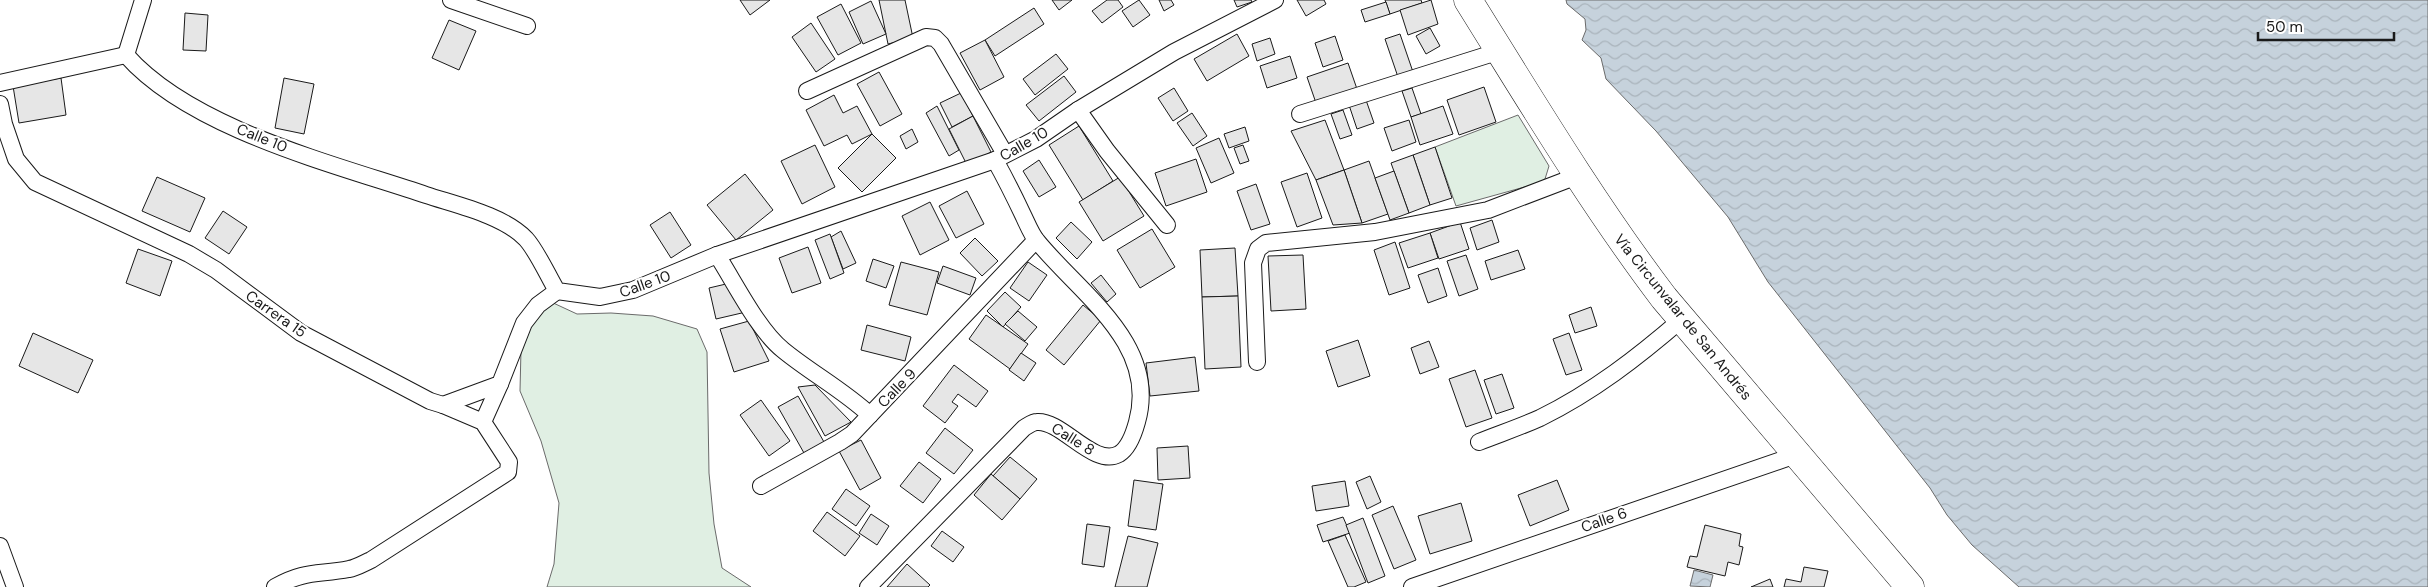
<svg xmlns="http://www.w3.org/2000/svg" width="2428" height="587" viewBox="0 0 2428 587" font-family="'DM Sans',sans-serif">
<style>
.grass{fill:#e0efe3;stroke:#6a6a6a}
.water{fill:url(#water-waves);stroke:#6a6a6a}
.building{fill:#e6e6e6;stroke:#1a1a1a}
.lines{fill:none;stroke-linecap:round;stroke-linejoin:round}
.minor-casing{stroke:#1a1a1a;stroke-width:18}
.trunk-casing{stroke:#1a1a1a;stroke-width:29}
.minor{stroke:#fff;stroke-width:16}
.trunk{stroke:#fff;stroke-width:28}
.labels{text-anchor:middle;stroke-width:4;stroke-linejoin:round;paint-order:stroke}
.street-label{font-size:15px;fill:#1a1a1a;stroke:#fff}
</style>
<defs>
<pattern id="water-waves" width="16" height="10" patternUnits="userSpaceOnUse" patternTransform="scale(1.25)"><rect width="16" height="10" fill="#c6d2dc"/><path d="M0 5q4-4 8 0t8 0" fill="none" stroke="#aab4bc"/></pattern>
</defs>
<rect width="100%" height="100%" fill="#fff"/>
<!-- grass -->
<g class="grass">
<polygon points="1518,115 1549,166 1545,179 1539,183 1456,206 1435,147"/>
<polygon points="549,301 577,314 611,313 653,316 697,329 707,352 709,473 714,524 722,568 751,587 547,587 554,564 559,503 541,441 520,391 521,349 531,320"/>
</g>
<!-- water -->
<g class="water">
<polygon points="1566,0 2428,0 2428,587 2019,587 1972,545 1947,515 1930,488 1768,282 1728,217 1656,131 1606,79 1601,58 1582,40 1586,30 1585,19 1567,4"/>
<polygon points="1694,570 1713,575 1710,587 1690,586"/>
</g>
<!-- building -->
<g class="building">
<polygon points="740,0 770,0 750,15"/>
<polygon points="879,0 905,0 913,38 888,44"/>
<polygon points="1052,0 1072,0 1059,10"/>
<polygon points="1107,0 1118,0 1123,7 1102,23 1092,11"/>
<polygon points="1139,0 1150,15 1133,27 1122,11"/>
<polygon points="1159,0 1171,0 1174,5 1164,11"/>
<polygon points="1234,0 1251,0 1252,2 1237,7"/>
<polygon points="1297,0 1324,0 1326,4 1306,16"/>
<polygon points="1385,0 1421,0 1422,3 1390,14"/>
<polygon points="1431,0 1438,24 1408,35 1400,10"/>
<polygon points="871,1 886,34 863,44 849,12"/>
<polygon points="1386,2 1390,14 1365,22 1361,10"/>
<polygon points="841,4 861,43 838,55 817,17"/>
<polygon points="1034,8 1044,24 995,56 985,40"/>
<polygon points="185,13 208,15 206,51 183,50"/>
<polygon points="449,20 476,31 459,70 432,58"/>
<polygon points="811,23 835,59 816,72 792,37"/>
<polygon points="1430,28 1440,46 1426,54 1416,36"/>
<polygon points="1237,34 1249,56 1207,81 1194,59"/>
<polygon points="1400,34 1413,72 1398,77 1385,39"/>
<polygon points="1335,36 1343,60 1323,67 1315,43"/>
<polygon points="1270,38 1275,54 1257,61 1252,44"/>
<polygon points="985,40 1004,77 980,90 960,53"/>
<polygon points="1056,54 1068,69 1035,95 1023,79"/>
<polygon points="1290,56 1297,78 1267,88 1260,66"/>
<polygon points="1348,63 1357,89 1316,103 1307,77"/>
<polygon points="879,72 902,114 880,126 857,84"/>
<polygon points="1064,76 1076,92 1039,121 1026,105"/>
<polygon points="61,78 66,115 19,123 13,86"/>
<polygon points="284,78 314,84 304,134 275,128"/>
<polygon points="1484,87 1496,122 1459,135 1447,100"/>
<polygon points="1174,88 1188,111 1173,121 1158,98"/>
<polygon points="1412,88 1421,114 1411,117 1402,91"/>
<polygon points="961,93 973,116 952,127 940,103"/>
<polygon points="834,95 843,113 857,106 872,134 852,144 847,135 824,146 806,110"/>
<polygon points="1366,100 1374,123 1357,129 1349,105"/>
<polygon points="937,106 959,150 949,156 926,113"/>
<polygon points="1443,106 1453,134 1420,145 1411,117"/>
<polygon points="1343,110 1352,135 1340,139 1331,114"/>
<polygon points="1192,113 1207,136 1193,146 1177,123"/>
<polygon points="973,116 991,152 967,165 949,129"/>
<polygon points="1325,120 1344,170 1316,180 1291,131"/>
<polygon points="1409,120 1416,142 1392,151 1384,128"/>
<polygon points="1079,126 1113,181 1083,200 1049,145"/>
<polygon points="1245,127 1249,141 1229,148 1224,134"/>
<polygon points="912,129 918,142 906,149 900,136"/>
<polygon points="872,134 896,158 862,192 838,168"/>
<polygon points="1219,138 1234,173 1211,183 1196,148"/>
<polygon points="815,145 835,187 802,204 781,161"/>
<polygon points="1243,145 1249,161 1240,164 1234,148"/>
<polygon points="1435,147 1452,198 1430,205 1413,155"/>
<polygon points="1413,155 1430,205 1409,213 1391,163"/>
<polygon points="1196,159 1207,192 1166,206 1155,173"/>
<polygon points="1039,160 1056,187 1039,197 1023,171"/>
<polygon points="1369,161 1388,214 1362,223 1344,170"/>
<polygon points="1344,170 1362,223 1333,225 1316,180"/>
<polygon points="1394,171 1409,213 1390,220 1375,178"/>
<polygon points="1307,173 1322,218 1297,227 1281,182"/>
<polygon points="745,174 773,210 736,240 707,205"/>
<polygon points="157,177 205,198 190,232 142,211"/>
<polygon points="1120,177 1144,216 1103,241 1079,202"/>
<polygon points="1256,184 1270,224 1251,230 1237,191"/>
<polygon points="967,191 984,224 956,238 939,206"/>
<polygon points="930,202 949,240 920,255 902,216"/>
<polygon points="223,211 247,227 229,254 205,238"/>
<polygon points="670,212 691,245 671,258 650,225"/>
<polygon points="1492,220 1499,242 1477,250 1470,228"/>
<polygon points="1071,222 1092,242 1077,259 1056,238"/>
<polygon points="1460,222 1469,249 1439,259 1430,233"/>
<polygon points="1152,229 1175,267 1140,288 1117,250"/>
<polygon points="841,231 856,263 843,269 831,237"/>
<polygon points="1430,233 1438,258 1408,268 1399,243"/>
<polygon points="830,234 844,273 830,279 815,240"/>
<polygon points="975,238 998,261 982,276 960,253"/>
<polygon points="1395,242 1410,288 1389,295 1374,250"/>
<polygon points="808,247 821,283 792,293 779,258"/>
<polygon points="1235,248 1238,296 1202,297 1200,250"/>
<polygon points="138,249 172,261 160,296 126,283"/>
<polygon points="1518,250 1525,269 1491,280 1485,261"/>
<polygon points="1303,255 1306,309 1271,311 1268,256"/>
<polygon points="1466,255 1478,289 1459,296 1447,261"/>
<polygon points="873,259 894,266 886,288 866,281"/>
<polygon points="901,262 939,272 927,315 889,305"/>
<polygon points="1028,262 1047,275 1029,301 1010,288"/>
<polygon points="943,266 976,278 970,295 937,283"/>
<polygon points="1438,268 1447,296 1428,303 1418,275"/>
<polygon points="1101,275 1116,294 1107,302 1091,283"/>
<polygon points="726,284 746,312 716,319 709,288"/>
<polygon points="1005,292 1021,307 1003,327 987,311"/>
<polygon points="1238,296 1241,367 1205,369 1202,297"/>
<polygon points="1083,305 1101,320 1064,365 1046,350"/>
<polygon points="1591,307 1597,326 1575,333 1569,315"/>
<polygon points="1018,311 1037,327 1025,341 1005,324"/>
<polygon points="986,315 1028,344 1010,369 969,339"/>
<polygon points="749,321 769,361 734,372 720,329"/>
<polygon points="867,325 911,337 905,361 861,350"/>
<polygon points="33,333 93,360 78,393 19,366"/>
<polygon points="1569,333 1582,370 1566,375 1553,339"/>
<polygon points="1358,340 1370,376 1338,387 1326,351"/>
<polygon points="1429,341 1439,367 1420,374 1411,348"/>
<polygon points="1021,353 1036,363 1024,381 1009,370"/>
<polygon points="1195,357 1199,391 1150,396 1146,363"/>
<polygon points="954,365 988,391 976,407 958,394 952,402 958,406 945,423 923,406"/>
<polygon points="1475,370 1492,418 1466,427 1449,379"/>
<polygon points="1502,374 1514,408 1496,414 1484,380"/>
<polygon points="815,385 851,422 825,436 798,387"/>
<polygon points="798,396 824,442 804,453 778,407"/>
<polygon points="761,400 790,441 769,456 740,415"/>
<polygon points="945,428 973,450 954,474 926,453"/>
<polygon points="861,440 881,478 860,490 839,451"/>
<polygon points="1188,446 1190,478 1158,480 1157,448"/>
<polygon points="1010,457 1037,479 1020,499 993,476"/>
<polygon points="919,462 941,479 923,503 900,486"/>
<polygon points="991,474 1020,499 1002,520 974,495"/>
<polygon points="1370,476 1381,502 1367,509 1356,482"/>
<polygon points="1134,480 1163,484 1156,530 1128,526"/>
<polygon points="1557,480 1569,510 1530,526 1518,495"/>
<polygon points="1345,481 1349,506 1316,511 1312,486"/>
<polygon points="846,489 870,506 856,526 832,509"/>
<polygon points="1461,503 1472,541 1430,554 1418,516"/>
<polygon points="1393,506 1416,560 1394,569 1372,515"/>
<polygon points="827,512 860,536 845,556 813,531"/>
<polygon points="871,514 889,526 877,545 859,533"/>
<polygon points="1343,517 1350,533 1323,542 1317,525"/>
<polygon points="1363,518 1385,576 1368,583 1346,525"/>
<polygon points="1087,524 1110,527 1104,567 1082,564"/>
<polygon points="1705,525 1741,534 1739,546 1743,547 1739,565 1728,562 1725,576 1687,567 1690,556 1697,557"/>
<polygon points="942,531 964,547 953,562 931,546"/>
<polygon points="1345,535 1366,582 1354,587 1348,587 1328,541"/>
<polygon points="1128,536 1158,543 1147,587 1115,587"/>
<polygon points="907,564 930,585 928,587 887,587"/>
<polygon points="1804,567 1828,571 1824,587 1784,587 1786,579 1801,582"/>
<polygon points="1770,579 1773,587 1751,587"/>
</g>
<g class="lines">
<defs>
<g id="minor">
<polyline points="451,0 527,26"/>
<path d="M126,55C191,129 334,164 426,195C456,205 503,215 526,239C537,251 548,276 557,291L600,297L633,290L717,255L995,160L1036,139L1078,110L1174,52L1275,0"/>
<polyline points="126,55 143,0"/>
<polyline points="0,83 126,55"/>
<polyline points="807,91 926,37 935,38 941,44 1005,154"/>
<polyline points="0,104 4,124 16,159 35,182 189,254 216,270 301,333 430,401 443,405 500,384 524,323 538,305 557,291"/>
<polyline points="1078,110 1107,151 1167,225"/>
<polyline points="1300,114 1500,51"/>
<path d="M717,255C735,283 758,330 783,350C811,373 843,390 870,415L1036,240"/>
<polyline points="1257,362 1253,263 1258,249 1266,243 1375,232 1488,210 1577,176"/>
<polyline points="483,422 500,384"/>
<path d="M1479,442C1499,434 1520,427 1540,418C1593,392 1638,357 1682,319"/>
<polyline points="761,486 840,442 852,434 870,415"/>
<polyline points="0,546 15,587"/>
<path d="M275,587C305,570 318,575 349,569C356,568 364,563 371,560L508,472L509,462L483,422L443,405"/>
<path d="M868,587L1024,428C1028,426 1032,422 1037,422C1062,420 1094,468 1119,454C1129,448 1134,433 1137,422C1159,344 1080,294 1037,241C1031,234 1027,223 1023,215C1014,196 1005,178 995,160"/>
<polyline points="1412,587 1796,455"/>
</g>
<path id="trunk" d="M1468,0C1531,101 1592,203 1664,298L1910,587"/>
</defs>
<!-- minor casing -->
<use href="#minor" class="minor-casing"/>
<!-- trunk casing -->
<use href="#trunk" class="trunk-casing"/>
<!-- minor -->
<use href="#minor" class="minor"/>
<!-- trunk -->
<use href="#trunk" class="trunk"/>
</g>
<g class="labels">
<!-- street labels -->
<g class="street-label">
<text transform="translate(262 138) rotate(22)" y="5">Calle 10</text>
<text transform="translate(1024 144) rotate(-30)" y="5">Calle 10</text>
<text transform="translate(645 284) rotate(-20)" y="5">Calle 10</text>
<text transform="translate(276 314) rotate(35)" y="5">Carrera 15</text>
<text transform="translate(1683 317) rotate(51)" y="5">Vía Circunvalar de San Andrés</text>
<text transform="translate(897 388) rotate(-46)" y="5">Calle 9</text>
<text transform="translate(1073 439) rotate(32)" y="5">Calle 8</text>
<text transform="translate(1604 520) rotate(-19)" y="5">Calle 6</text>
</g>
</g>
<!-- scale -->
<path d="M2258 32v8h136v-8" fill="none" stroke="#1a1a1a" stroke-width="2.5"/>
<text x="2266" y="32" font-size="15" fill="#1a1a1a" stroke="#ffffff" stroke-width="4" paint-order="stroke">50 m</text>
</svg>
